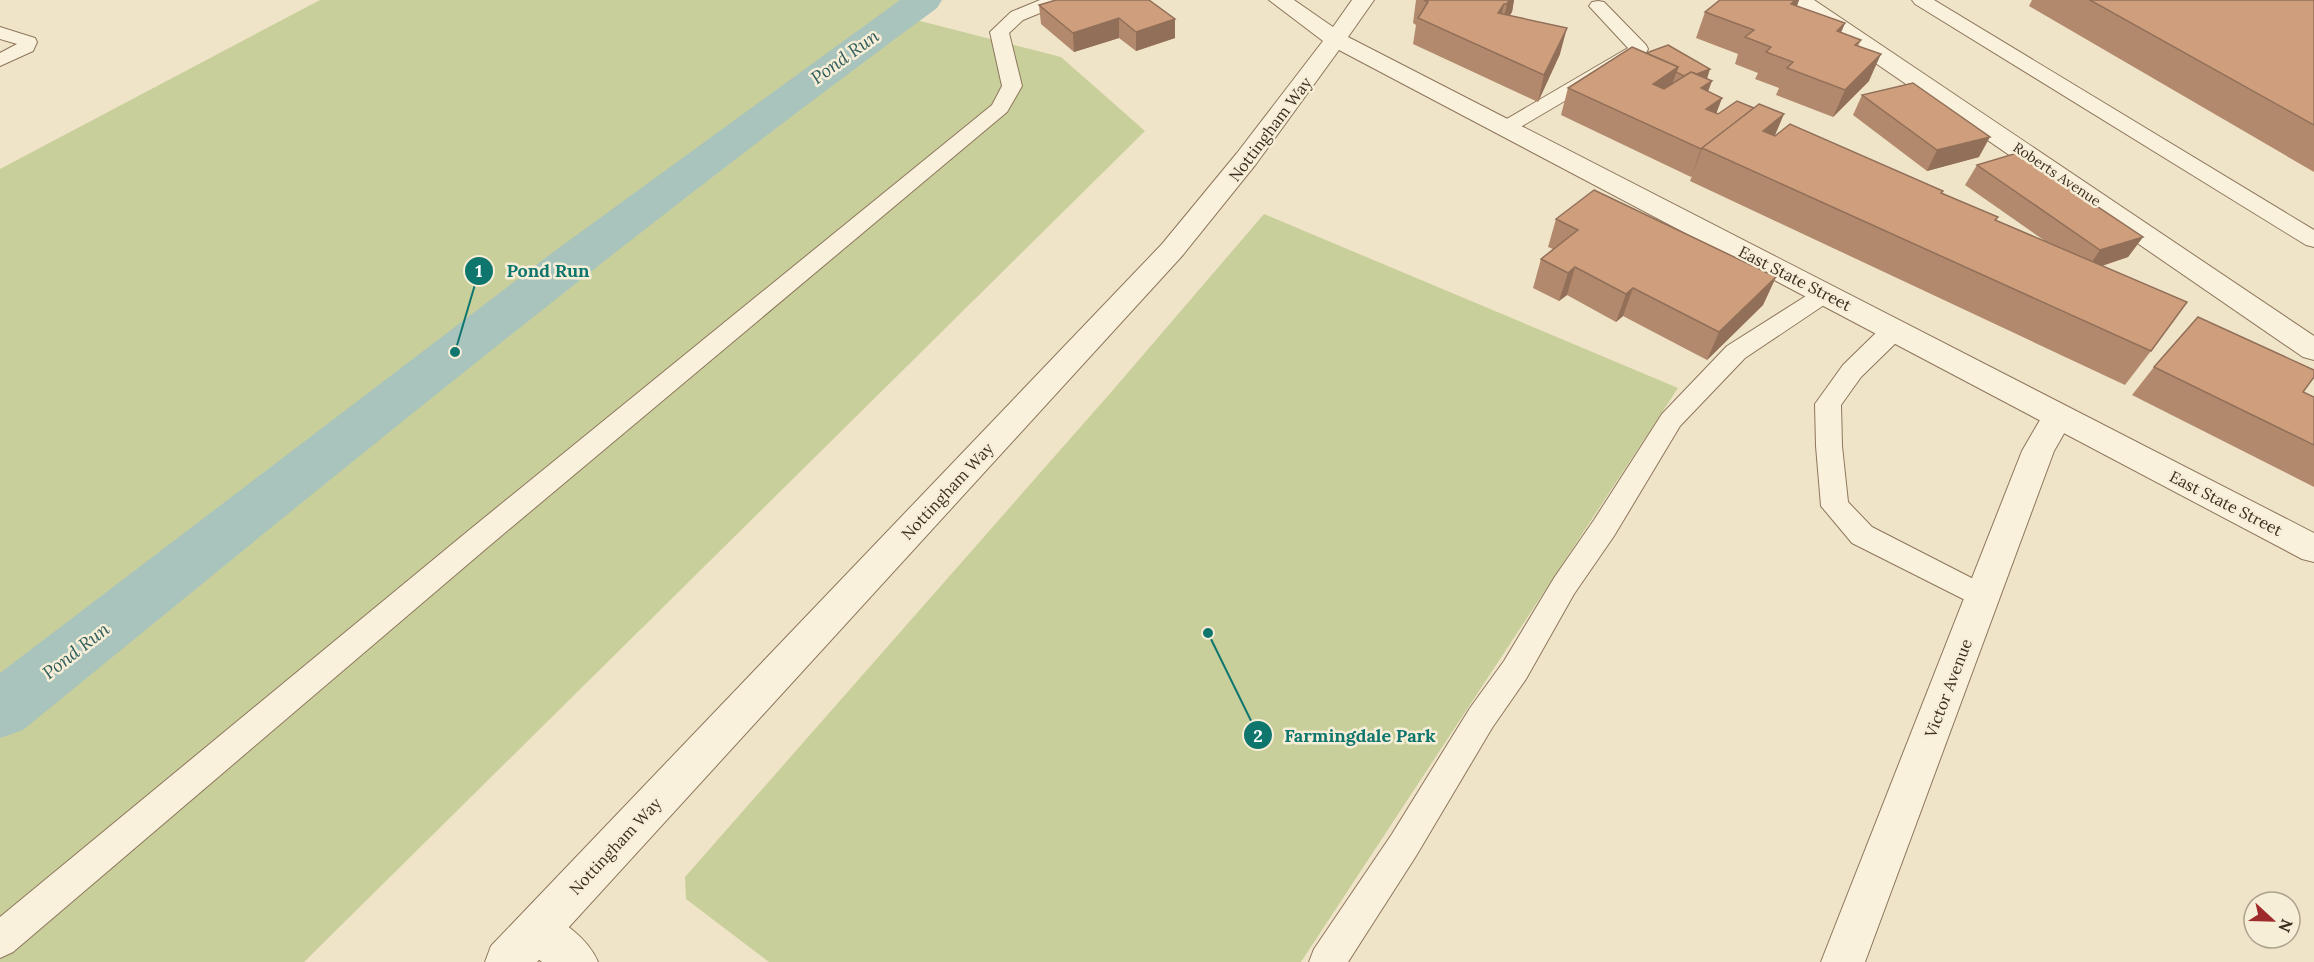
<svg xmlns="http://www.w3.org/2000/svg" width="2314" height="962" viewBox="0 0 2314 962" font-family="Lora,serif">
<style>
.green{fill:#c9cf9b}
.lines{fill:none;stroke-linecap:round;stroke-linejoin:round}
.canal{fill:#a9c4bc;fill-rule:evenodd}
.service-casing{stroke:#8d765c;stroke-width:2}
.minor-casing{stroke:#8d765c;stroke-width:2}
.tertiary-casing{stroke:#8d765c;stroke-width:2}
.service{fill:#faf1dc;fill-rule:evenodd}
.minor{fill:#faf1dc;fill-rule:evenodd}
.tertiary{fill:#faf1dc;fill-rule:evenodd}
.wall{fill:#b2896c}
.shaded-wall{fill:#916f58}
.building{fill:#cf9f7d;stroke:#916f58;stroke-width:1.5}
.labels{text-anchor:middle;stroke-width:5;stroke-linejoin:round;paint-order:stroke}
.far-street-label{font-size:14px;fill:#3d2e20;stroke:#f7eed8}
.street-label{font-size:16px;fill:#3d2e20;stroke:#f7eed8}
.water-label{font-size:18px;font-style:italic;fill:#2f5d5a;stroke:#f7eed8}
.leader{fill:none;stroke:#0f766e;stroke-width:2}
.callout-dot{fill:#0f766e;stroke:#f7eed8;stroke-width:2}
.mark-label{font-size:18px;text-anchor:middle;font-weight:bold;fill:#fff}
.callout-label{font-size:18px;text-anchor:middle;font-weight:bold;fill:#0f766e;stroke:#f7eed8;stroke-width:5;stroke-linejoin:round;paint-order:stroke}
</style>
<rect width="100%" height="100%" fill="#f0e4c8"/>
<!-- green -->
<g class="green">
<polygon points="320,0 920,0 889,13 1061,57 1145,131 304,962 0,962 0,169"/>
<polygon points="1264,214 1678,388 1301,962 769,962 686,899 685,877 1113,390"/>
</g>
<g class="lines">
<!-- canal -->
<path class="canal" d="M900,0H942L937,8C624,238 324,484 23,730L0,738V673L556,250Z"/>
<defs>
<g id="service">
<polygon points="1040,0 1065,0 1062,4 1023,20 1009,33 1022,86 1007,112 488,547 13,952 0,958 0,917 468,531 992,105 1002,86 990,32 1011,12"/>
<polygon points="1912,0 1934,0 2314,230 2314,247 2306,245 1915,4"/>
<polygon points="1598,1 1604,2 1646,45 1648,49 1646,53 1512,132 1498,132 1495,128 1498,124 1628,48 1589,6 1592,2"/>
<polygon points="0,27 35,38 37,42 33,51 0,66 0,53 17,44 0,39"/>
<polygon points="1825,286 1833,289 1837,294 1833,299 1745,358 1680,426 1614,536 1574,594 1526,679 1492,728 1416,856 1348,962 1309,962 1314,949 1392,834 1470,708 1504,661 1554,578 1594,520 1662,414 1727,346 1817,289"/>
<polygon points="1894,322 1903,324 1906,330 1903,336 1861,377 1841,405 1842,446 1848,502 1872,527 1993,589 1998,597 1993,605 1983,609 1852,543 1821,506 1816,446 1815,404 1843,365 1885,324"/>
</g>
<g id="minor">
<polygon points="2058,405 2069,408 2074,416 2054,451 1865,962 1821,962 2022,451 2047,408"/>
<path d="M537,909C561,919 588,938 598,962H542L522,945L515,930L522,915Z"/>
</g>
<g id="tertiary">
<polygon points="1269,0 1294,0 1333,27 1352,0 1374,0 1348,37 2314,533 2314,562 2302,559 1339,50 1256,164 1182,256 537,962 485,962 491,946 1162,244 1237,153 1323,41"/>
<polygon points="1788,0 1814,0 2314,336 2314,360 2303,357 1791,5"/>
</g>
</defs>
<!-- service casing -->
<use href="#service" class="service-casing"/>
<!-- minor casing -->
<use href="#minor" class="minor-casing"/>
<!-- tertiary casing -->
<use href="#tertiary" class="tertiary-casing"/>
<!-- service -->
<use href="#service" class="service"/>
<!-- minor -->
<use href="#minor" class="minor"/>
<!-- tertiary -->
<use href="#tertiary" class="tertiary"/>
</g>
<!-- wall -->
<g class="wall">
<polygon points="1149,0 1175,38 1136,51 1119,38 1074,52 1041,24 1039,5"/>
<polygon points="1416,0 1514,0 1512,12 1509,16 1560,54 1538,102 1413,44 1416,25 1413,23"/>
<polygon points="1720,0 1799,0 1797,6 1845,23 1841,32 1861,40 1858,46 1869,81 1833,117 1776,95 1779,88 1755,79 1758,73 1735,64 1738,54 1696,38 1705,12"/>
<polygon points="2032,0 2314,0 2314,172 2029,6"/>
<polygon points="1632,47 1707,78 1708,92 1722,98 1716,113 1775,136 1942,193 1998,217 1996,220 2045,241 1965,185 1977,165 2143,237 2128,257 2102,266 2151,351 2125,385 1690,181 1692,176 1691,177 1561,115 1568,88"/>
<polygon points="1862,95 1979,157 1927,171 1853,115"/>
<polygon points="1556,219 1776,277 1763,305 1707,360 1623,316 1616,322 1567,295 1559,301 1533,288 1541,259 1553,249 1548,247"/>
<polygon points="2154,367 2303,392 2314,397 2314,487 2132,395"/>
</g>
<!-- shaded-wall -->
<g class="shaded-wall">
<polygon points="1509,0 1514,0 1512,12 1501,30 1507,4"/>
<polygon points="1795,0 1799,0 1791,21 1791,4"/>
<polygon points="1504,4 1498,30 1498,13"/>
<polygon points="1119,18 1119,38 1074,52 1073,33"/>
<polygon points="1175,19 1175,38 1136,51 1136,32"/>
<polygon points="1845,23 1834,49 1837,31"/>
<polygon points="1567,28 1560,54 1538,102 1544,75"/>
<polygon points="1881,54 1869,81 1833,117 1845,90"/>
<polygon points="1678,67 1669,94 1653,84"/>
<polygon points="1710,69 1707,79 1687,78"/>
<polygon points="1712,81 1702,108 1701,88"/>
<polygon points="1722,98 1712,125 1706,109"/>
<polygon points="1784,114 1770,147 1763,131"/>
<polygon points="1990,137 1979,157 1927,171 1937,150"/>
<polygon points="1701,149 1702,149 1691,177"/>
<polygon points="2143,237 2128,257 2086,271 2100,250"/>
<polygon points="1575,267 1567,295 1559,301 1568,273"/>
<polygon points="1776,277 1763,305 1707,360 1719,332"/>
<polygon points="1633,288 1623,316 1616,322 1626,294"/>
</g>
<!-- building -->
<g class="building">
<polygon points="1056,0 1149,0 1175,19 1136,32 1119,18 1073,33 1039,5"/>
<polygon points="1424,0 1509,0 1507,4 1504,4 1498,13 1567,28 1544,75 1418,18 1428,2"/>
<polygon points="1720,0 1795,0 1791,4 1845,23 1837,31 1861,40 1855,45 1881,54 1845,90 1787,68 1793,62 1766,52 1771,47 1745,37 1754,30 1705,12"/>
<polygon points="2090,0 2314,0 2314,125"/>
<polygon points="1668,45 1710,69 1697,74 1691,72 1684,76 1676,72 1678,67 1646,53"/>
<polygon points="1632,47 1678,67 1653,84 1664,89 1691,72 1712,81 1701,88 1722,98 1706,109 1718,114 1737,101 1754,108 1701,149 1568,88"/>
<polygon points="1913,83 1990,137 1937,150 1862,95"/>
<polygon points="1759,104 1784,114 1763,131 1775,136 1790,124 1943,191 1941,193 1998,217 1995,220 2187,302 2151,351 1702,148"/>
<polygon points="2017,153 2143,237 2100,250 1977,165"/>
<polygon points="1594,190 1776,277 1719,332 1633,288 1626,294 1575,267 1568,273 1541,259 1578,230 1556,219"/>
<polygon points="2198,317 2314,370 2314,377 2303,392 2314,397 2314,445 2154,367"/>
</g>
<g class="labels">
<!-- far-street labels -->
<g class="far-street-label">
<text transform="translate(2057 174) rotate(34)" y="5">Roberts Avenue</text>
</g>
<!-- street labels -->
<g class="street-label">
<text transform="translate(1270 129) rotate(-53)" y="6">Nottingham Way</text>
<text transform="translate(1795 278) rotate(27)" y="6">East State Street</text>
<text transform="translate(947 491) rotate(-47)" y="6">Nottingham Way</text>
<text transform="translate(2226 503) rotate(27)" y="6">East State Street</text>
<text transform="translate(1948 688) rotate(-69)" y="6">Victor Avenue</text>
<text transform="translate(615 846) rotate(-47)" y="6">Nottingham Way</text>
</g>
<!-- water labels -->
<g class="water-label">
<text transform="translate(845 57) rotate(-36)" y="6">Pond Run</text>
<text transform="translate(76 651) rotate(-38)" y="6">Pond Run</text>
</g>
</g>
<!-- callouts -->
<path class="leader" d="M455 352L479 271M1208 633L1258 735"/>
<g class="callout-dot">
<circle cx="455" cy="352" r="6"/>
<circle cx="1208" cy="633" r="6"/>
<circle cx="479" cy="271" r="15"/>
<circle cx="1258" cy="735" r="15"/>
</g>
<g class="mark-label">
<text x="479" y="277">1</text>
<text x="1258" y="742">2</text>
</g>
<g class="callout-label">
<text x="548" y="277">Pond Run</text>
<text x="1360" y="742">Farmingdale Park</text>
</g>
<!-- north arrow -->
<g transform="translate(2272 920) rotate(112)"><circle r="28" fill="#f7eed8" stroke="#ada18e" stroke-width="1.5"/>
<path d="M0-4.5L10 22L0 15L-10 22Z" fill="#9e2a2b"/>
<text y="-9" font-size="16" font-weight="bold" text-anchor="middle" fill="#3d2e20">N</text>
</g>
</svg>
